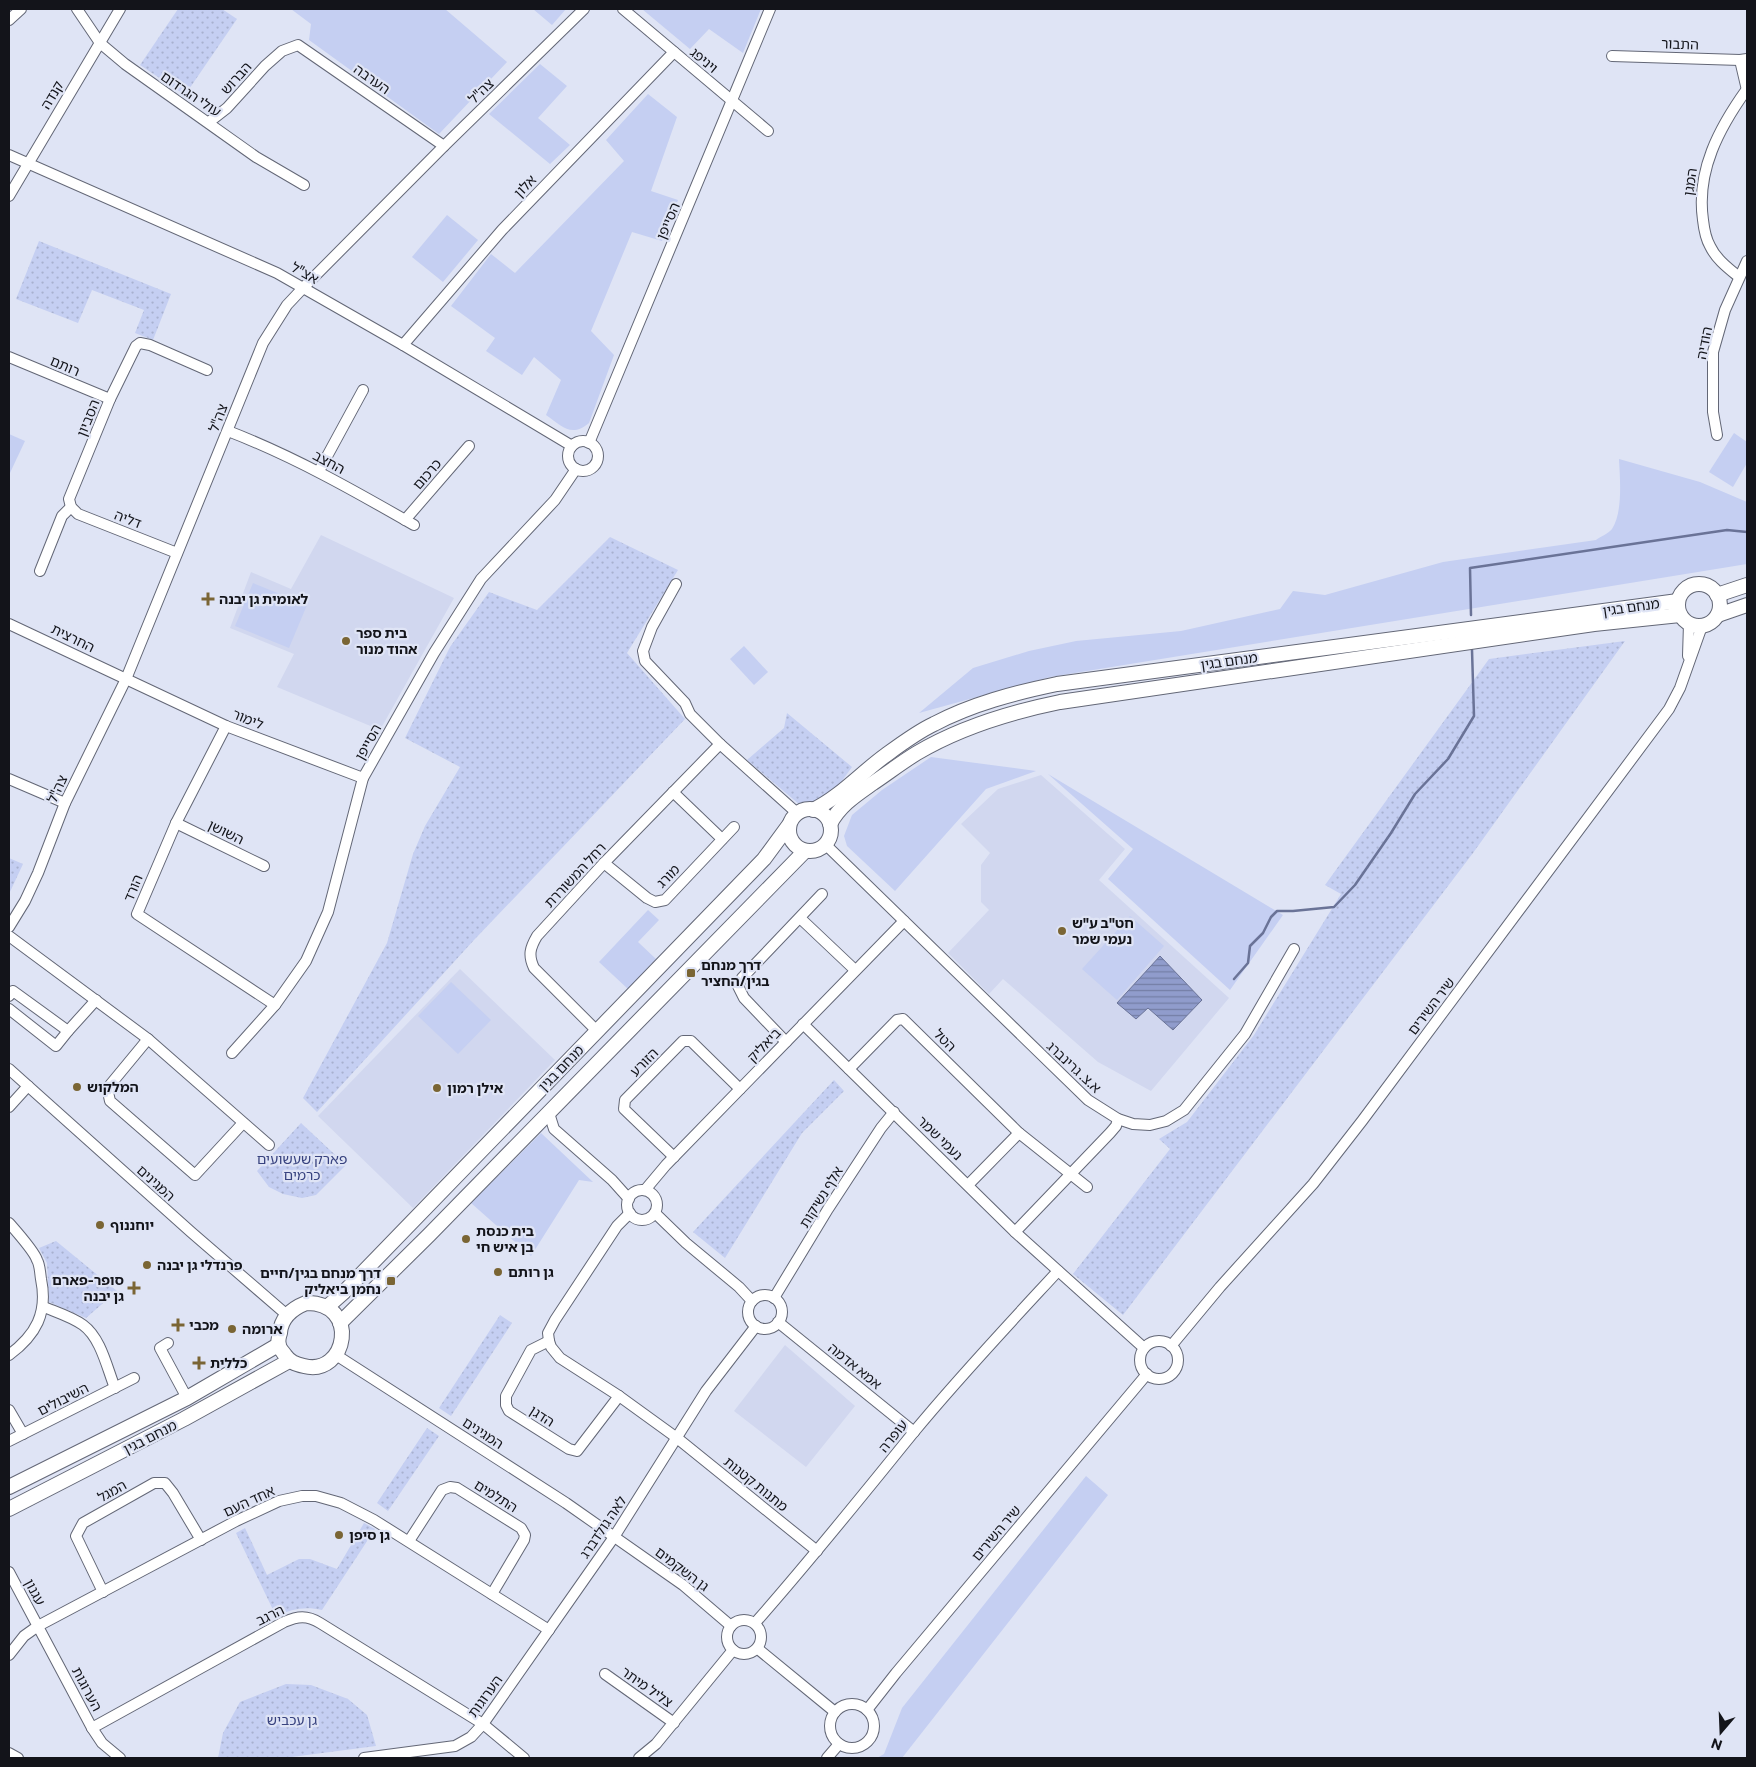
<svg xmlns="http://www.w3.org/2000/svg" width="1756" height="1767" viewBox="0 0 1756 1767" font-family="Commissioner,'Noto Sans Hebrew',sans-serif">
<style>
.built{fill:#d1d7ef}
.grass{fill:#c5cff2}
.park{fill:url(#park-dots)}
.water{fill:url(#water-rules);stroke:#6a7397}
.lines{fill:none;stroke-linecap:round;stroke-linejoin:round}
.stream{stroke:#6a7397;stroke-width:2.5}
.minor-casing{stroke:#636776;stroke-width:12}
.major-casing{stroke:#636776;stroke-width:16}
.minor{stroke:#fff;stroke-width:10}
.major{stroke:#fff;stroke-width:14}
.poi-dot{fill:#7a6534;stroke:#dfe4f5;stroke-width:2}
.labels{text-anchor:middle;stroke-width:4.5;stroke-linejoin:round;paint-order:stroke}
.street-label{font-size:14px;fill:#13141a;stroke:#dfe4f5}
.poi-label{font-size:14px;font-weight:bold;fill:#13141a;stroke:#dfe4f5;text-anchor:start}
.park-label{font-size:14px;fill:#38437f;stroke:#dfe4f5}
</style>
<defs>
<pattern id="park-dots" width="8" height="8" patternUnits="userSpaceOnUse" patternTransform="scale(1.25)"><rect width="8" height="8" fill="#c5cff2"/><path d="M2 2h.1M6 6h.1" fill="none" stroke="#a8b1cf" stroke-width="1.8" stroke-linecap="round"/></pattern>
<pattern id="water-rules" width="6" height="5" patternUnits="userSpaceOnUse" patternTransform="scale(1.25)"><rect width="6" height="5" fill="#909ccc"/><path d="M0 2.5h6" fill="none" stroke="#747ea5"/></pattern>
</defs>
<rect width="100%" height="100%" fill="#dfe4f5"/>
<!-- built -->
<g class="built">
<polygon points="321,535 454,598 380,730 277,687 294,654 230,628 251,572 291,589"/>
<polygon points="1041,775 1125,849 1099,880 1229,998 1151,1091 1098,1062 1003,979 989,994 948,953 989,910 981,902 981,865 990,853 961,824 998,789"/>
<polygon points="460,969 555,1060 413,1208 318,1116"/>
<polygon points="785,1345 855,1406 806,1467 734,1411"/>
</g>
<!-- grass -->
<g class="grass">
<polygon points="291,9 445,9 507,62 439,134 309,40 311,24"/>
<polygon points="533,9 566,9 552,25"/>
<polygon points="642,9 761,9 743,53 709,29 690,49"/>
<polygon points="540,64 567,86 538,118 570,145 550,164 489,114"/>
<path d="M648,94L677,117L651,191L678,200L662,241L632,232L591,331L614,355L589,423C571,438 562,426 546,415L561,380L534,357L522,375L486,351L495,338L451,306L491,254L515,273L624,161L606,140Z"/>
<polygon points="447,215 478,240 443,282 412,257"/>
<polygon points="1734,433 1747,442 1747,463 1733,487 1709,472"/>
<polygon points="9,434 25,441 9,475"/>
<path d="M1619,459L1700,482L1747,502V564L1050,677L919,713L973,668L1029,651L1076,641L1181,631L1280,609L1293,591L1325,595L1443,562L1596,540C1600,537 1609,533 1612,529C1623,512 1620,479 1619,459Z"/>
<polygon points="253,583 307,605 289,648 235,626"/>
<polygon points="744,646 768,672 754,685 730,659"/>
<polygon points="931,757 1036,771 986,789 895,891 847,846 844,836 852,815 882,790"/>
<polygon points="1048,774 1283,915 1230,990 1108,879 1133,849"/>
<polygon points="648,910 659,920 638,942 656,959 628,989 599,962"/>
<polygon points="1130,916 1164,946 1117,1000 1082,969"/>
<polygon points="451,982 491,1020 458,1054 418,1016"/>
<polygon points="541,1133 593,1182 579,1180 531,1256 471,1203"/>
<polygon points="1086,1476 1108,1495 902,1758 877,1758 884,1754 902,1708"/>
</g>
<!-- park -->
<g class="park">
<polygon points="178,9 222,9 237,19 185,95 140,65"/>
<polygon points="39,241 171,294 153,340 135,333 144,310 92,290 78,323 16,299"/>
<polygon points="610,537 678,570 627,653 685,719 474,940 317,1112 303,1098 387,943 413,854 425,826 460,767 405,738 450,647 489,592 537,610"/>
<polygon points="1625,641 1473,853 1123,1315 1073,1274 1170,1149 1159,1139 1187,1122 1254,1035 1341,894 1325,885 1489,659"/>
<polygon points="787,713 852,767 836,789 817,803 800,805 747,760 784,728"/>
<polygon points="9,858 23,864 9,894"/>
<polygon points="834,1080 844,1091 802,1133 725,1258 693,1232"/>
<polygon points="301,1123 346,1165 316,1195 302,1198 283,1194 269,1187 257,1171"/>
<polygon points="56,1241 117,1291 86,1318 49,1302 47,1263 39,1248"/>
<polygon points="500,1315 512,1323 451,1416 439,1408"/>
<polygon points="427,1428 439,1436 388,1511 377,1503"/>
<path d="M364,1523L375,1529L322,1610C305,1606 292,1609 276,1616L236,1533L245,1528L267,1575L299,1559H310L337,1569Z"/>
<polygon points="286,1684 311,1685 348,1699 367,1715 376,1746 284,1758 218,1758 223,1733 240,1702"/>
</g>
<!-- water -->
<polygon class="water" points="1160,956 1202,1000 1173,1030 1148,1008 1136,1019 1117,1003"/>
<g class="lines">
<!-- stream -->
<g class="stream">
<polyline points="1471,615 1470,568 1727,530 1747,532"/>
<polyline points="1234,979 1248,963 1250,946 1263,933 1271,917 1277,911 1293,911 1334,907 1355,885 1391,833 1415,794 1448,759 1474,716 1472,650"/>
</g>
<defs>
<g id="minor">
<polyline points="77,9 100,43 125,64 256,157 304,185"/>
<polyline points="623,9 768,131"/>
<polyline points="9,20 21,9"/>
<polyline points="1612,56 1740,60 1747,59"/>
<polyline points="1740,60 1747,90"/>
<polyline points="209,122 227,108 265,66 282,51 298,45 444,146"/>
<polyline points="9,155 277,273 403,345 572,446"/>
<polyline points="9,196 120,9"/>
<path d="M1739,277C1728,268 1716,259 1710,246C1706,239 1704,229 1703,220C1696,171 1719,128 1747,89"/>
<polyline points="403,345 502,230 674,52"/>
<polyline points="9,357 110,399"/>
<path d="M228,431C293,456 353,490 414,525"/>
<polyline points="1717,435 1713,412 1713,352 1725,310 1747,261"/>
<circle cx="583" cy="456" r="15"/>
<polyline points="589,443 770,9"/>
<polyline points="319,471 363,390"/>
<polyline points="405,520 469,446"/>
<polyline points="177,553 78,514 71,507 69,499 110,399 136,346 140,343 150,345 207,370"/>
<polyline points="40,571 62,516 71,507"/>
<polyline points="676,584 652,627 643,651 645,661 685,703 690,714 720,744 797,813"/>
<polyline points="9,624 226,726 363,778"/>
<polyline points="1688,656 1689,624"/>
<polyline points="226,726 176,823 137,914 275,1005"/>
<polyline points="9,779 65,803"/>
<polyline points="673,792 722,839"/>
<polyline points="176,823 264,866"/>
<polyline points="825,844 1088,1100 1118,1119 1133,1124 1150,1125 1166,1121 1184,1110 1245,1034 1294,949"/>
<polyline points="604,863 647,898 655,902 665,900 734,827"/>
<polyline points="800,918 855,970"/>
<polyline points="9,927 25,901 38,873 65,803 126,679 263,343 287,305 303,288 444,146 584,9"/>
<polyline points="9,936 148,1039 269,1145"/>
<polyline points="9,996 13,991 68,1031 56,1046 9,1009"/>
<polyline points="803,1024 1015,1232 1144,1348"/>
<polyline points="68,1031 96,1000"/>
<path d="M597,1031L534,968C528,955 530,948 537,936L604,863L720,744"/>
<polyline points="148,1039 110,1085 108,1092 110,1101 195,1175 243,1123"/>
<polyline points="786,1042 744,998 738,986 742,978 822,894"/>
<polyline points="232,1053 275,1005 306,961 328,912 363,778 434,653 481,579 555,500 576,469"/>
<polyline points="9,1069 191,1232 287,1315"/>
<polyline points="849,1069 897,1020 903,1019 1019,1133 1087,1187"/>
<polyline points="9,1107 28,1086"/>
<polyline points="549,1113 554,1129 612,1180 629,1199"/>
<polyline points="674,1157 624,1109 625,1100 683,1041 691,1041 740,1089"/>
<polyline points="968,1185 1019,1133"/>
<polyline points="645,1190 666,1165 904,921"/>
<circle cx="642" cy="1205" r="15"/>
<polyline points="630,1213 617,1226 555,1320 548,1333 549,1341 551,1347 560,1358 619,1396 677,1438 817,1551"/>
<polyline points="655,1213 686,1243 739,1287 752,1301"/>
<path d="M9,1223C16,1231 34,1251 37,1260C40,1265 40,1273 41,1279C48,1313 36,1335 9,1355"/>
<polyline points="1015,1232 1110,1133 1116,1126 1118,1119"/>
<circle cx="765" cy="1312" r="17"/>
<polyline points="774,1298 828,1209 881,1128 894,1112"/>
<path d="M44,1307C56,1312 72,1317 83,1325C101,1338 107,1368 115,1388"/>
<polyline points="778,1322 914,1432"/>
<polyline points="549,1341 531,1350 506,1396 506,1405 509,1411 569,1449 577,1451 619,1396"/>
<circle cx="1159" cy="1360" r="19"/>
<polyline points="168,1343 160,1348 187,1398"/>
<polyline points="1171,1346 1220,1287 1313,1184 1362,1121 1669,709 1680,688 1702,626"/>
<polyline points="336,1355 566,1503 683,1585 731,1626"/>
<polyline points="9,1410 23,1434"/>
<polyline points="9,1441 134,1378"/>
<polyline points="409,1541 442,1490 450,1487 457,1488 521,1528 525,1535 524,1540 492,1594"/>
<polyline points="9,1572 92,1728 102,1743 120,1758"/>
<polyline points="103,1592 76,1536 83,1523 154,1483 165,1483 173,1493 201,1540"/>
<circle cx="744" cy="1637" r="17"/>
<path d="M755,1623C810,1561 861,1497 913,1433C959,1377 1009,1324 1058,1271"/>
<polyline points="758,1649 835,1712"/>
<polyline points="9,1655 24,1636 38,1626 236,1521 279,1501 302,1496 316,1496 341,1503 374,1520 549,1630"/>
<polyline points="605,1674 674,1723"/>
<circle cx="852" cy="1726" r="22"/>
<polyline points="867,1710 896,1673 1147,1374"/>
<path d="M92,1728L284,1622C298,1616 307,1615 320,1623L483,1724L524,1758"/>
<polyline points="9,1753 18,1758"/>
<polyline points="364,1758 455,1746 471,1737 483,1724 614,1537 706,1391 756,1326"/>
<polyline points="639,1758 656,1744 733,1650"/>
<polyline points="827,1758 839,1744"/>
</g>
<g id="major">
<circle cx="1699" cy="605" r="21"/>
<polyline points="1717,595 1747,585"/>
<polyline points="1718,615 1747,605"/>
<circle cx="810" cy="830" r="21"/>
<path d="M813,810C840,797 861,773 886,755C901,744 917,732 934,724C972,704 1014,693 1057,684L1678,601"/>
<path d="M830,824C840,805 856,795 873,783C888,773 902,762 917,753C961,727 1011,712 1060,702L1594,624L1680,615"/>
<path d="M306,1303C361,1302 347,1377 304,1366C295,1364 290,1362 285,1355C283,1352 279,1348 279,1345C278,1342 279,1336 280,1333C281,1318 291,1309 306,1303Z"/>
<polyline points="327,1307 344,1292 764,859 789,825"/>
<polyline points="340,1323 429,1235 805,851"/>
<polyline points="9,1487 187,1398 278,1345"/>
<polyline points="9,1509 184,1419 289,1361"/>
</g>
</defs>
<!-- minor casing -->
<use href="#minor" class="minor-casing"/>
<!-- major casing -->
<use href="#major" class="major-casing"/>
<!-- minor -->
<use href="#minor" class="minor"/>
<!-- major -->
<use href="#major" class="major"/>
</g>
<!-- markers -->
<g class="poi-dot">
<path d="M205.5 591.5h5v5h5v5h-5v5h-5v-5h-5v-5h5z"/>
<circle cx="346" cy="641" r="5"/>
<circle cx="1062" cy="931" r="5"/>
<rect x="686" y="968" width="10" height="10" rx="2.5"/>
<circle cx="77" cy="1087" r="5"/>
<circle cx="437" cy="1088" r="5"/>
<circle cx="100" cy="1225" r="5"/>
<circle cx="466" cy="1239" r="5"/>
<circle cx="147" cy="1265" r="5"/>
<circle cx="498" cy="1272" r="5"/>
<rect x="386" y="1276" width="10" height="10" rx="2.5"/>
<path d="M131.5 1280.5h5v5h5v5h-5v5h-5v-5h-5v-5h5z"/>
<path d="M175.5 1317.5h5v5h5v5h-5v5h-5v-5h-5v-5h5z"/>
<circle cx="232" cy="1329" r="5"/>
<path d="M196.5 1355.5h5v5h5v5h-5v5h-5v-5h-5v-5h5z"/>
<circle cx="339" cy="1535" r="5"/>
</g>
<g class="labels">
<!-- street labels -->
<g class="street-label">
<text transform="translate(1680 44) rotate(2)" y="5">התבור</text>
<text transform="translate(704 60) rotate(40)" y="5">ויניפג</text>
<text transform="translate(236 78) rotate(-48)" y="5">הברוש</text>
<text transform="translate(372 79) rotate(35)" y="5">הערבה</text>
<text transform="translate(481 91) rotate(-44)" y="5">צה"ל</text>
<text transform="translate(191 94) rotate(34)" y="5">עולי הגרדום</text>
<text transform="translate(52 95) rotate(-59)" y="5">קנדה</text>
<text transform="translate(1690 182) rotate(-82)" y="5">המגן</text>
<text transform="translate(525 186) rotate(-46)" y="5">אלון</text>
<text transform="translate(668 221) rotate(-67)" y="5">הסייפן</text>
<text transform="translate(305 273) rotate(29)" y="5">אצ"ל</text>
<text transform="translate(1704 343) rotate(-79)" y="5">הודיה</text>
<text transform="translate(65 366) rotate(23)" y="5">רותם</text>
<text transform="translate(88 418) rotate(-68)" y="5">הסביון</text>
<text transform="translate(218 418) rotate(-69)" y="5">צה"ל</text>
<text transform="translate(329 462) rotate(28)" y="5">החצב</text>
<text transform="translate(427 474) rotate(-49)" y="5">כרכום</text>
<text transform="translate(128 519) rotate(21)" y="5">דליה</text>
<text transform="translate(1631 607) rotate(-8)" y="5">מנחם בגין</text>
<text transform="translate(73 638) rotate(26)" y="5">החרצית</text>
<text transform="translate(1229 661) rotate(-8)" y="5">מנחם בגין</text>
<text transform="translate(248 719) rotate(22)" y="5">לימור</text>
<text transform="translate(368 742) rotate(-61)" y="5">הסייפן</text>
<text transform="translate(57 789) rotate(-65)" y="5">צה"ל</text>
<text transform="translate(226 832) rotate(26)" y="5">השושן</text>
<text transform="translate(575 875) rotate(-47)" y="5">רחל המשוררת</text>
<text transform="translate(668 876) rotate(-46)" y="5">מורג</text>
<text transform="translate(133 888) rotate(-67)" y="5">הורד</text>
<text transform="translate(1431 1006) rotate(-53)" y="5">שיר השירים</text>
<text transform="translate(945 1040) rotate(45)" y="5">הטל</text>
<text transform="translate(764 1045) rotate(-46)" y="5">ביאליק</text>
<text transform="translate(644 1062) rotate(-45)" y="5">הזורע</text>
<text transform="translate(1074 1067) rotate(43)" y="5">א.צ. גרינברג</text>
<text transform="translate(561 1068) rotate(-46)" y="5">מנחם בגין</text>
<text transform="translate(940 1138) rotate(44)" y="5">נעמי שמר</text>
<text transform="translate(156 1183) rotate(42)" y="5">המגינים</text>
<text transform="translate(821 1197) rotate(-58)" y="5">אלף נשיקות</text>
<text transform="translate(855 1366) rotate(39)" y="5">אמא אדמה</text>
<text transform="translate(63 1399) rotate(-27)" y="5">השיבולים</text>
<text transform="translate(542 1416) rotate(33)" y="5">הדגן</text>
<text transform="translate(483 1433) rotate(33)" y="5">המגינים</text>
<text transform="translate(893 1436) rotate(-51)" y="5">עופרה</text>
<text transform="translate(150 1437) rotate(-27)" y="5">מנחם בגין</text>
<text transform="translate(756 1484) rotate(39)" y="5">מתנות קטנות</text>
<text transform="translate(112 1491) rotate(-29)" y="5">המגל</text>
<text transform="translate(496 1496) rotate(32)" y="5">התלמים</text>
<text transform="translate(249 1501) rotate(-25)" y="5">אחד העם</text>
<text transform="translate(603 1527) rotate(-56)" y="5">לאה גולדברג</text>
<text transform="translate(996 1533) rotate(-50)" y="5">שיר השירים</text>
<text transform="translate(682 1569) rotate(37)" y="5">גן השקמים</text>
<text transform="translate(35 1592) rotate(62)" y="5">עגנון</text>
<text transform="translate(270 1615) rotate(-26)" y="5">הרגב</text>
<text transform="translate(647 1687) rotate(35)" y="5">צליל מיתר</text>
<text transform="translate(87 1689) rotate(62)" y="5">הערוגות</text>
<text transform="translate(485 1696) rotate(-54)" y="5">הערוגות</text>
</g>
<!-- poi labels -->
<g class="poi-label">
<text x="219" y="604">לאומית גן יבנה</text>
<text x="356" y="638">בית ספר<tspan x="356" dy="16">אהוד מנור</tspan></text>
<text x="1072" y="928">חט"ב ע"ש<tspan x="1072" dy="16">נעמי שמר</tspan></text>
<text x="701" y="970">דרך מנחם<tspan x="701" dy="16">בגין/החציר</tspan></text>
<text x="87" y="1092">המלקוש</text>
<text x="447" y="1093">אילן רמון</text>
<text x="110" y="1230">יוחננוף</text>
<text x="476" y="1236">בית כנסת<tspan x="476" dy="16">בן איש חי</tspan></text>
<text x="157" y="1270">פרנדלי גן יבנה</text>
<text x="508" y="1277">גן רותם</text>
<text x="381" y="1278" text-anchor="end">דרך מנחם בגין/חיים<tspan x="381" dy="16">נחמן ביאליק</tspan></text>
<text x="124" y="1285" text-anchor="end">סופר-פארם<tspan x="124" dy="16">גן יבנה</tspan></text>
<text x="189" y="1330">מכבי</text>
<text x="242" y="1334">ארומה</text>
<text x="210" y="1368">כללית</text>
<text x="349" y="1540">גן סיפן</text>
</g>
<!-- park labels -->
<g class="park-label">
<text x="302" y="1164">פארק שעשועים<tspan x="302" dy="16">כרמים</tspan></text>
<text x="292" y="1725">גן עכביש</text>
</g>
</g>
<!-- border -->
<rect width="1756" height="1767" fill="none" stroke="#13141a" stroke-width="20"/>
<!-- north arrow -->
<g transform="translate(1721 1732) rotate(199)" stroke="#dfe4f5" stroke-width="4" paint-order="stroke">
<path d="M0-4L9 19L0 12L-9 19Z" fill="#13141a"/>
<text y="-8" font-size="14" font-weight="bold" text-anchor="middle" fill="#13141a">N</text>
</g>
</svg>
